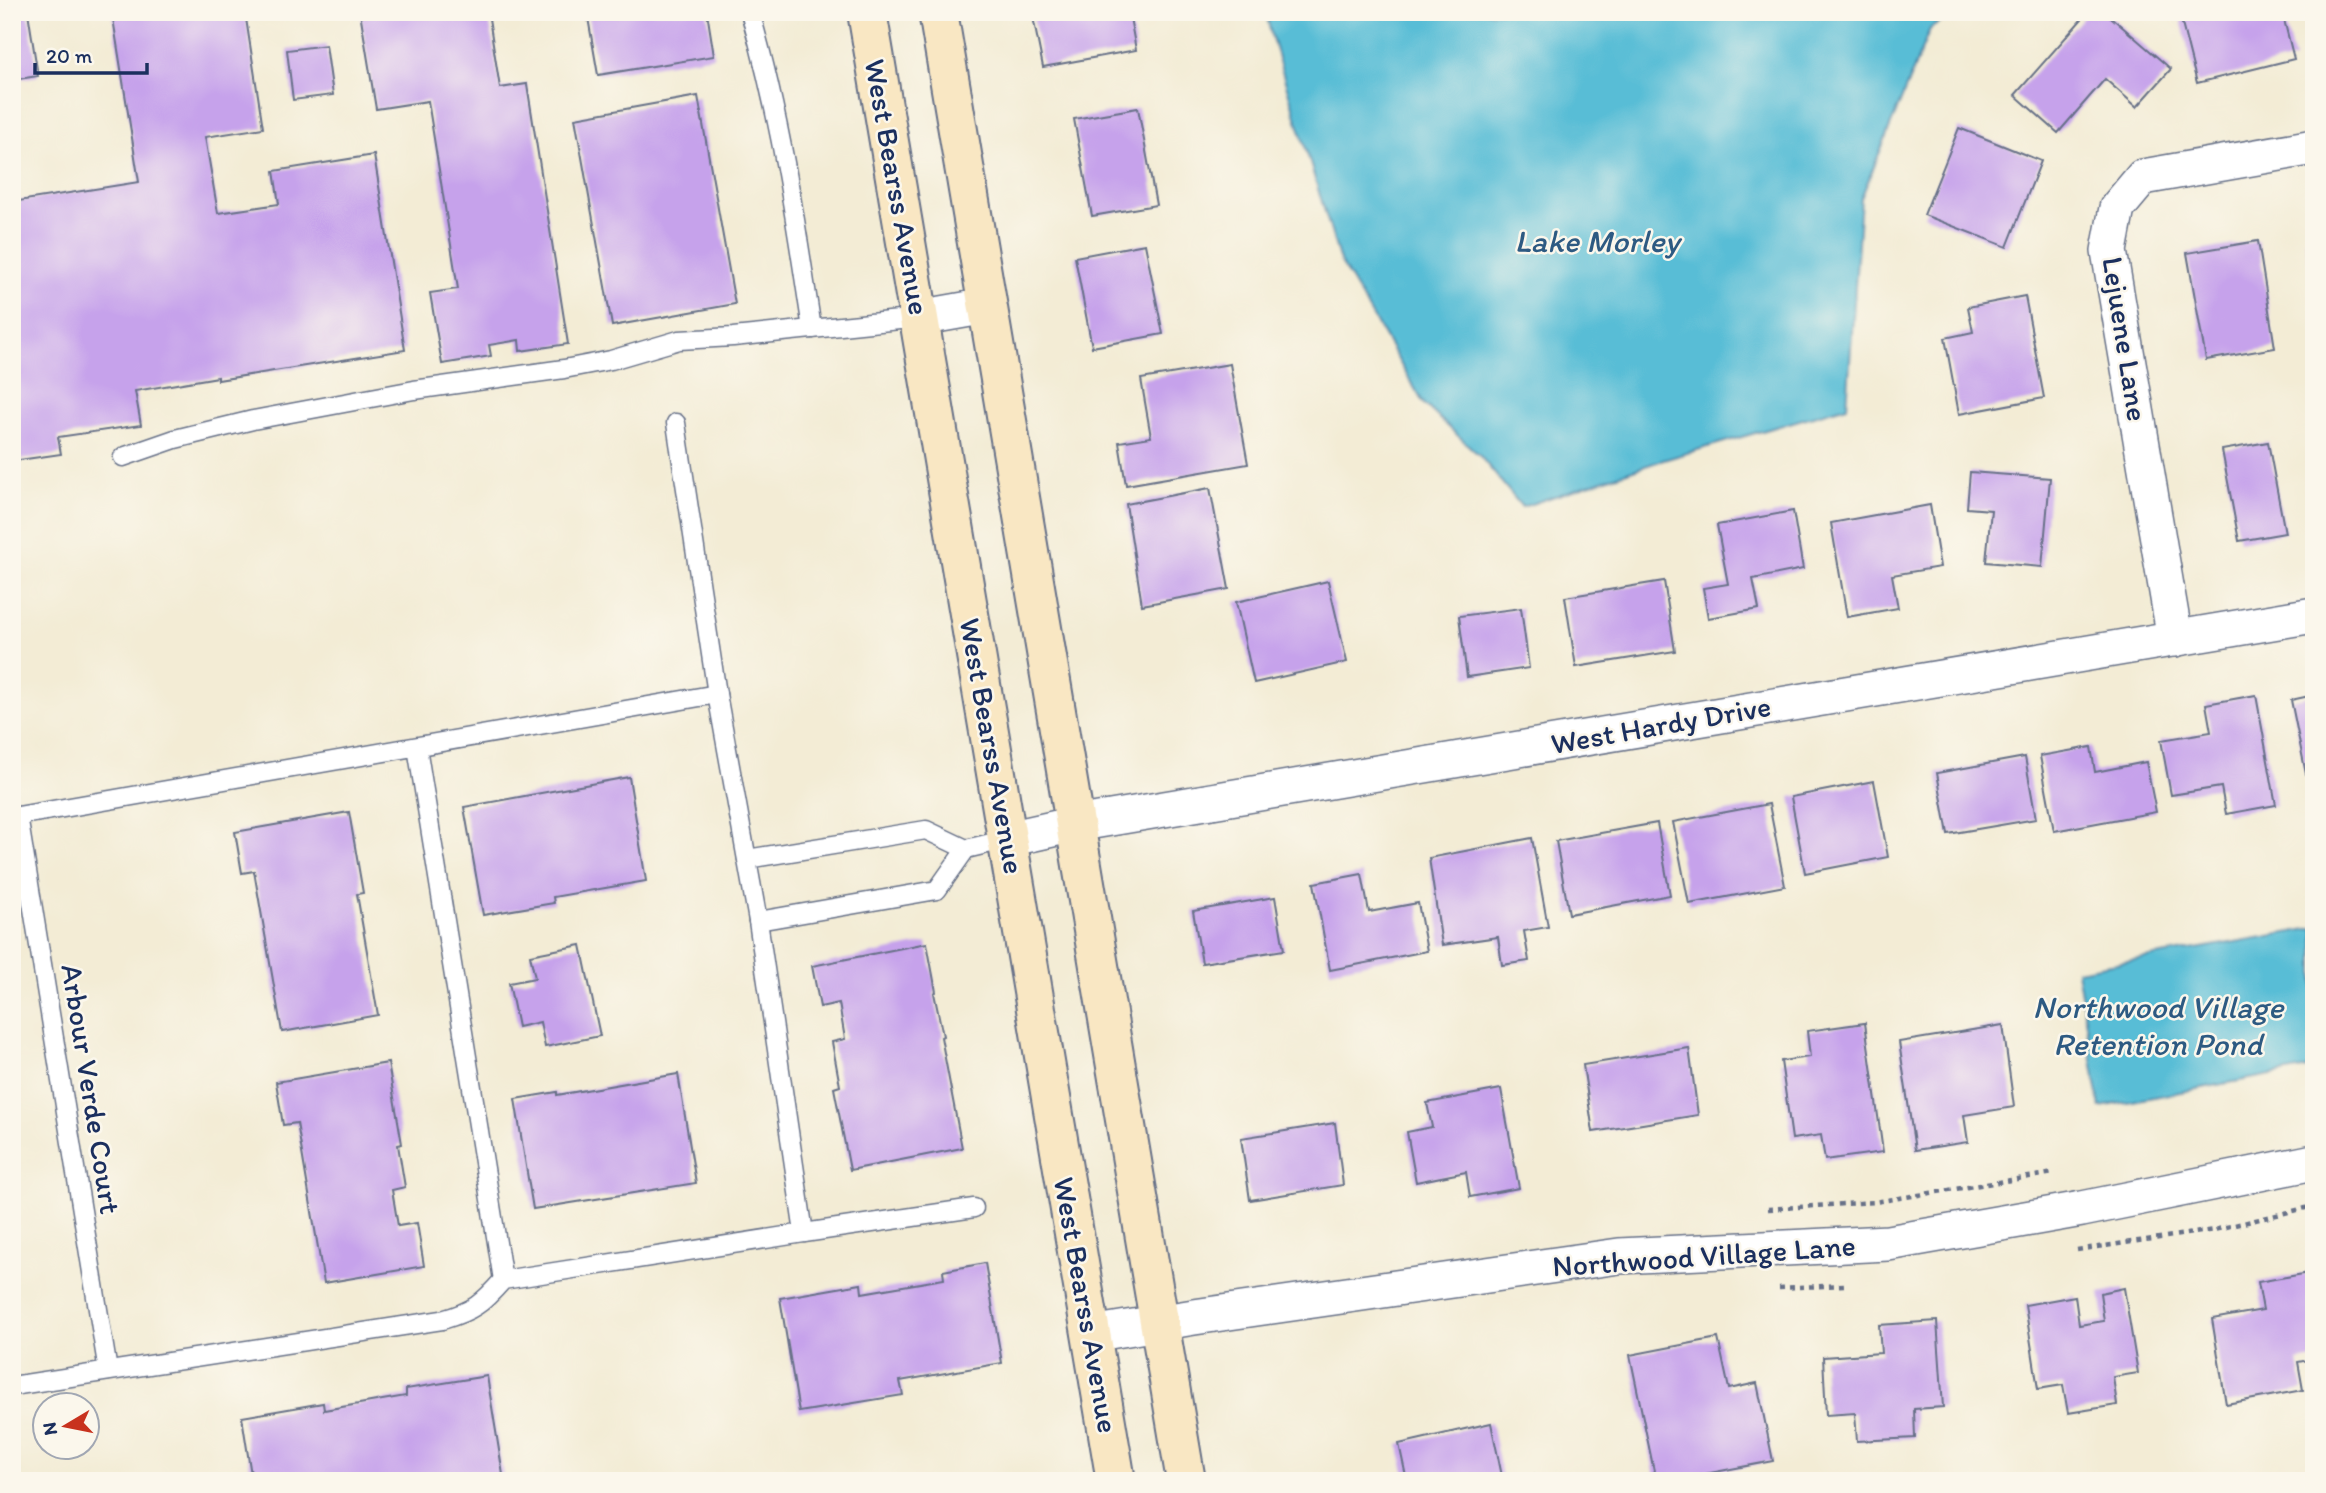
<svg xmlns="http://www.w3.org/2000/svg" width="2326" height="1493" viewBox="0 0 2326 1493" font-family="Itim,sans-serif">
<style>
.water{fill:#58bdd6;stroke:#3a769a;stroke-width:2}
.building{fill:#c6a2eb}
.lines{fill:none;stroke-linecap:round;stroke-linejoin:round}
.service-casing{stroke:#677188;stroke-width:21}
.minor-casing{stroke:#677188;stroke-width:38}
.secondary-casing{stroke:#677188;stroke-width:42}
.path{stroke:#677188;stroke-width:4.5;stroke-dasharray:5 5;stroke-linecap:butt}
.service{stroke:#fff;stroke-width:18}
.minor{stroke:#fff;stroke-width:35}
.secondary{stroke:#f9e7c3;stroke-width:38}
.labels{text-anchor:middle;stroke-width:5;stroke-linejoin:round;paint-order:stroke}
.street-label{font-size:30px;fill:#1b2f5e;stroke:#fbf7ec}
.water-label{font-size:32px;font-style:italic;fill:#2d5a82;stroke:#fbf7ec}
</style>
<rect width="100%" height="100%" fill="#fbf7ec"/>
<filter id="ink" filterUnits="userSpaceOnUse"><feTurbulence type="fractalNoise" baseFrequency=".0143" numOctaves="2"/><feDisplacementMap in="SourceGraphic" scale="14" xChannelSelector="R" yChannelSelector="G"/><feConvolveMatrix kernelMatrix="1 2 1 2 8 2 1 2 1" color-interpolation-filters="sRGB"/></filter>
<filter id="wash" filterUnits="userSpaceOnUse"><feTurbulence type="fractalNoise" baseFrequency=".00686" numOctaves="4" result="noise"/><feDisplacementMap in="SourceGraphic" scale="28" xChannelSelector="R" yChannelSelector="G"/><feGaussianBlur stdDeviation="1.57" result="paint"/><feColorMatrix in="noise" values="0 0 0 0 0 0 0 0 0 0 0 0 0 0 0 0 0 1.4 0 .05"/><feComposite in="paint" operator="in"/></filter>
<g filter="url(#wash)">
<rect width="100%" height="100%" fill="#f3ecd5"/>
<!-- water -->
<g class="water">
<polygon points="1266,12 1956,12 1930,29 1861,198 1847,406 1660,461 1522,507 1480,456 1424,404 1340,261 1271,35"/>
<polygon points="2314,928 2314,1067 2100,1107 2077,970"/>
</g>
<g id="blocks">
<!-- building -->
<g class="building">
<polygon points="12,12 28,12 38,76 12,80"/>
<polygon points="112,12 245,12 263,128 205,137 218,213 279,204 274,171 374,155 405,350 218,380 218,377 135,391 141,425 58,437 61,454 12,461 12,202 139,182"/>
<polygon points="360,12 488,12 500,88 527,84 568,344 520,351 519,340 489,345 491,356 442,364 430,293 458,289 428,101 376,109"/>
<polygon points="587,12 707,12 714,56 598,75"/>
<polygon points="1032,12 1129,12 1136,50 1043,67"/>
<polygon points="2088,12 2105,12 2171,69 2137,107 2105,79 2058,133 2015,95"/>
<polygon points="2179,12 2282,12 2294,59 2197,83"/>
<polygon points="326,45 333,95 293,100 287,50"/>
<polygon points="698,96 735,304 612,326 575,118"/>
<polygon points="1138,108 1156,205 1092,216 1074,119"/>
<polygon points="1959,128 2041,161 2007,247 1924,215"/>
<polygon points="2314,238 2314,280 2312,280 2305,240"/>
<polygon points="2258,241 2275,348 2206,360 2187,253"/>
<polygon points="1145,244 1163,334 1092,347 1075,257"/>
<polygon points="2025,296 2044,398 1959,414 1945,338 1973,332 1968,307"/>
<polygon points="1230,364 1248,464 1126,485 1119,442 1151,437 1141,379"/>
<polygon points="2268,442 2285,533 2239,541 2222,450"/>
<polygon points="1970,472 2050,478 2042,567 1986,562 1991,510 1967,508"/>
<polygon points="1210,488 1229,589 1142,605 1126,504"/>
<polygon points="1930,505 1940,567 1892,575 1898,608 1847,617 1831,523"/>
<polygon points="1793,511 1803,569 1753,579 1759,609 1708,618 1703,588 1728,584 1717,525"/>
<polygon points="1328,581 1347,662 1254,683 1236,602"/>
<polygon points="1664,581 1675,651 1576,667 1565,597"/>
<polygon points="1521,608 1529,668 1467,677 1459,616"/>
<polygon points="2256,695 2276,805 2226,814 2221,787 2171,795 2161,740 2211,732 2206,704"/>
<polygon points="2314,695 2314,772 2306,774 2291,700"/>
<polygon points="2091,747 2095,772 2146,762 2156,812 2054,831 2040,756"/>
<polygon points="2025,757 2036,819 1948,834 1937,773"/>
<polygon points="629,777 646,881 553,897 554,903 483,915 464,807"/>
<polygon points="1874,781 1888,857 1805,873 1791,797"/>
<polygon points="1769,804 1785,886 1689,904 1673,822"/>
<polygon points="349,812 363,893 357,894 378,1015 282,1032 254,871 242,873 235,832"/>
<polygon points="1657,823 1670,895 1569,914 1556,841"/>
<polygon points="1532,838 1548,927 1524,931 1529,961 1502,965 1498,937 1442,945 1429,858"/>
<polygon points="1362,874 1369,912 1418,903 1427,951 1330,970 1314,883"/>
<polygon points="1275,897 1284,950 1202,963 1193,911"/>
<polygon points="927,943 936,992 934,993 943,1036 941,1037 962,1148 850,1170 834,1088 840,1086 832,1042 845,1039 839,1003 820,1007 812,966"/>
<polygon points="581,945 600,1036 545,1047 540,1022 518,1027 509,983 535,978 530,955"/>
<polygon points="1865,1023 1883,1152 1825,1160 1821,1135 1792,1139 1781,1061 1810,1057 1807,1031"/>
<polygon points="2003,1025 2014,1107 1964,1115 1968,1142 1915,1150 1899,1042"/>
<polygon points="1689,1048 1698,1115 1593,1132 1583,1065"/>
<polygon points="388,1063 402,1144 398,1145 405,1187 392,1190 398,1226 417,1223 424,1266 324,1283 297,1123 283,1125 276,1082"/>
<polygon points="678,1074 696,1183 533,1209 515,1099 557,1092 557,1095"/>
<polygon points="1501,1089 1519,1188 1470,1197 1466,1172 1416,1182 1407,1132 1432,1127 1427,1103"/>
<polygon points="1335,1123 1343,1185 1250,1200 1241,1138"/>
<polygon points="985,1263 1002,1363 900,1381 903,1395 799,1412 780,1298 861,1284 862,1293 944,1279 943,1271"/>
<polygon points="2309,1273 2314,1299 2314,1359 2298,1362 2303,1390 2226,1404 2212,1319 2263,1310 2258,1282"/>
<polygon points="2124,1288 2138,1373 2113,1377 2117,1405 2068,1413 2063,1385 2038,1389 2025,1305 2075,1296 2079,1325 2104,1321 2100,1293"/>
<polygon points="1937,1321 1943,1407 1914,1409 1915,1438 1857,1441 1855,1413 1826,1415 1823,1357 1881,1353 1879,1325"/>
<polygon points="1718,1338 1729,1389 1757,1383 1773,1461 1668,1481 1656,1481 1630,1355"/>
<polygon points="487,1376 504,1481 252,1481 242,1417 323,1403 324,1410 406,1396 406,1389"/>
<polygon points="1491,1423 1503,1481 1407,1481 1399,1444"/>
<polygon points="1534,1474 1536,1481 1508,1481 1508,1480"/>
</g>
</g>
</g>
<g filter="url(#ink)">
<use href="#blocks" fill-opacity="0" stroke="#677188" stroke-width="2"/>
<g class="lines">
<defs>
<g id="service">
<path d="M750,12C780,116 796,222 812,329"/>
<polyline points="676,423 717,694"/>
<polyline points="123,457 175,439 253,420 414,390 564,369 611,360 679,340 733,337 919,318"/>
<polyline points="417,747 503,1280"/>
<polyline points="18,816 108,1371"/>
<path d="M12,817L717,694L758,921L804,1233L503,1280C482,1304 473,1311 442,1320L12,1386"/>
<polyline points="747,859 926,830 966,849 1008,839"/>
<polyline points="758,921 937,890 966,849"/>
<polyline points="804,1233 974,1208"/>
</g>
<g id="minor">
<polyline points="919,318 987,306"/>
<polyline points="2175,639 2109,251 2117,208 2143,177 2314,147"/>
<polyline points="1008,839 1075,824 2314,615"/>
<polyline points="1091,1334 1194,1317 1619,1256 1888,1243 2082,1209 2314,1162"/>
</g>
<g id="secondary">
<polyline points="867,12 1116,1481"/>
<polyline points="938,12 1186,1481"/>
</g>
</defs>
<!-- service casing -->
<use href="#service" class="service-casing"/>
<!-- minor casing -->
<use href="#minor" class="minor-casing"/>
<!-- secondary casing -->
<use href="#secondary" class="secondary-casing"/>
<!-- path -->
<g class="path">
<polyline points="1768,1209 1875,1202 2054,1173"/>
<polyline points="2077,1250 2214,1230 2314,1206"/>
<polyline points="1779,1288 1844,1285"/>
</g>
<!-- service -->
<use href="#service" class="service"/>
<!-- minor -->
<use href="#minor" class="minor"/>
<!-- secondary -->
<use href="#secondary" class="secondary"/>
</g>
</g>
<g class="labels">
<!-- street labels -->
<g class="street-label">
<text transform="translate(897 187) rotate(80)" y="10">West Bearss Avenue</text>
<text transform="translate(2125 339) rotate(81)" y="10">Lejuene Lane</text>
<text transform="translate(1661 725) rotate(-10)" y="10">West Hardy Drive</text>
<text transform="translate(992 746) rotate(80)" y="10">West Bearss Avenue</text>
<text transform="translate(91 1089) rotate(81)" y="10">Arbour Verde Court</text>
<text transform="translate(1704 1256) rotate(-4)" y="10">Northwood Village Lane</text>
<text transform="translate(1086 1305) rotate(80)" y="10">West Bearss Avenue</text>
</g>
<!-- water labels -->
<g class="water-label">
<text x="1597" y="252">Lake Morley</text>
<text x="2158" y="1018">Northwood Village<tspan x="2158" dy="37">Retention Pond</tspan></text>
</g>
</g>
<!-- margin -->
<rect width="2326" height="1493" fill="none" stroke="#fbf7ec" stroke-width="42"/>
<!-- north arrow -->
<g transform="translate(66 1426) rotate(260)"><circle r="33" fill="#fbf7ec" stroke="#a1a7b3" stroke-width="2"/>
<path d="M0-5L12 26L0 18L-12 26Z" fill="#c8321e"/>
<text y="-10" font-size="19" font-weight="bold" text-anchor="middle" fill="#1b2f5e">N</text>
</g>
<!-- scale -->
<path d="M35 63v10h112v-10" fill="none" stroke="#1b2f5e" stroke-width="3.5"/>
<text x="46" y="63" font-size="21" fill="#1b2f5e" stroke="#fbf7ec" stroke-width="5" paint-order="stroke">20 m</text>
</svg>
